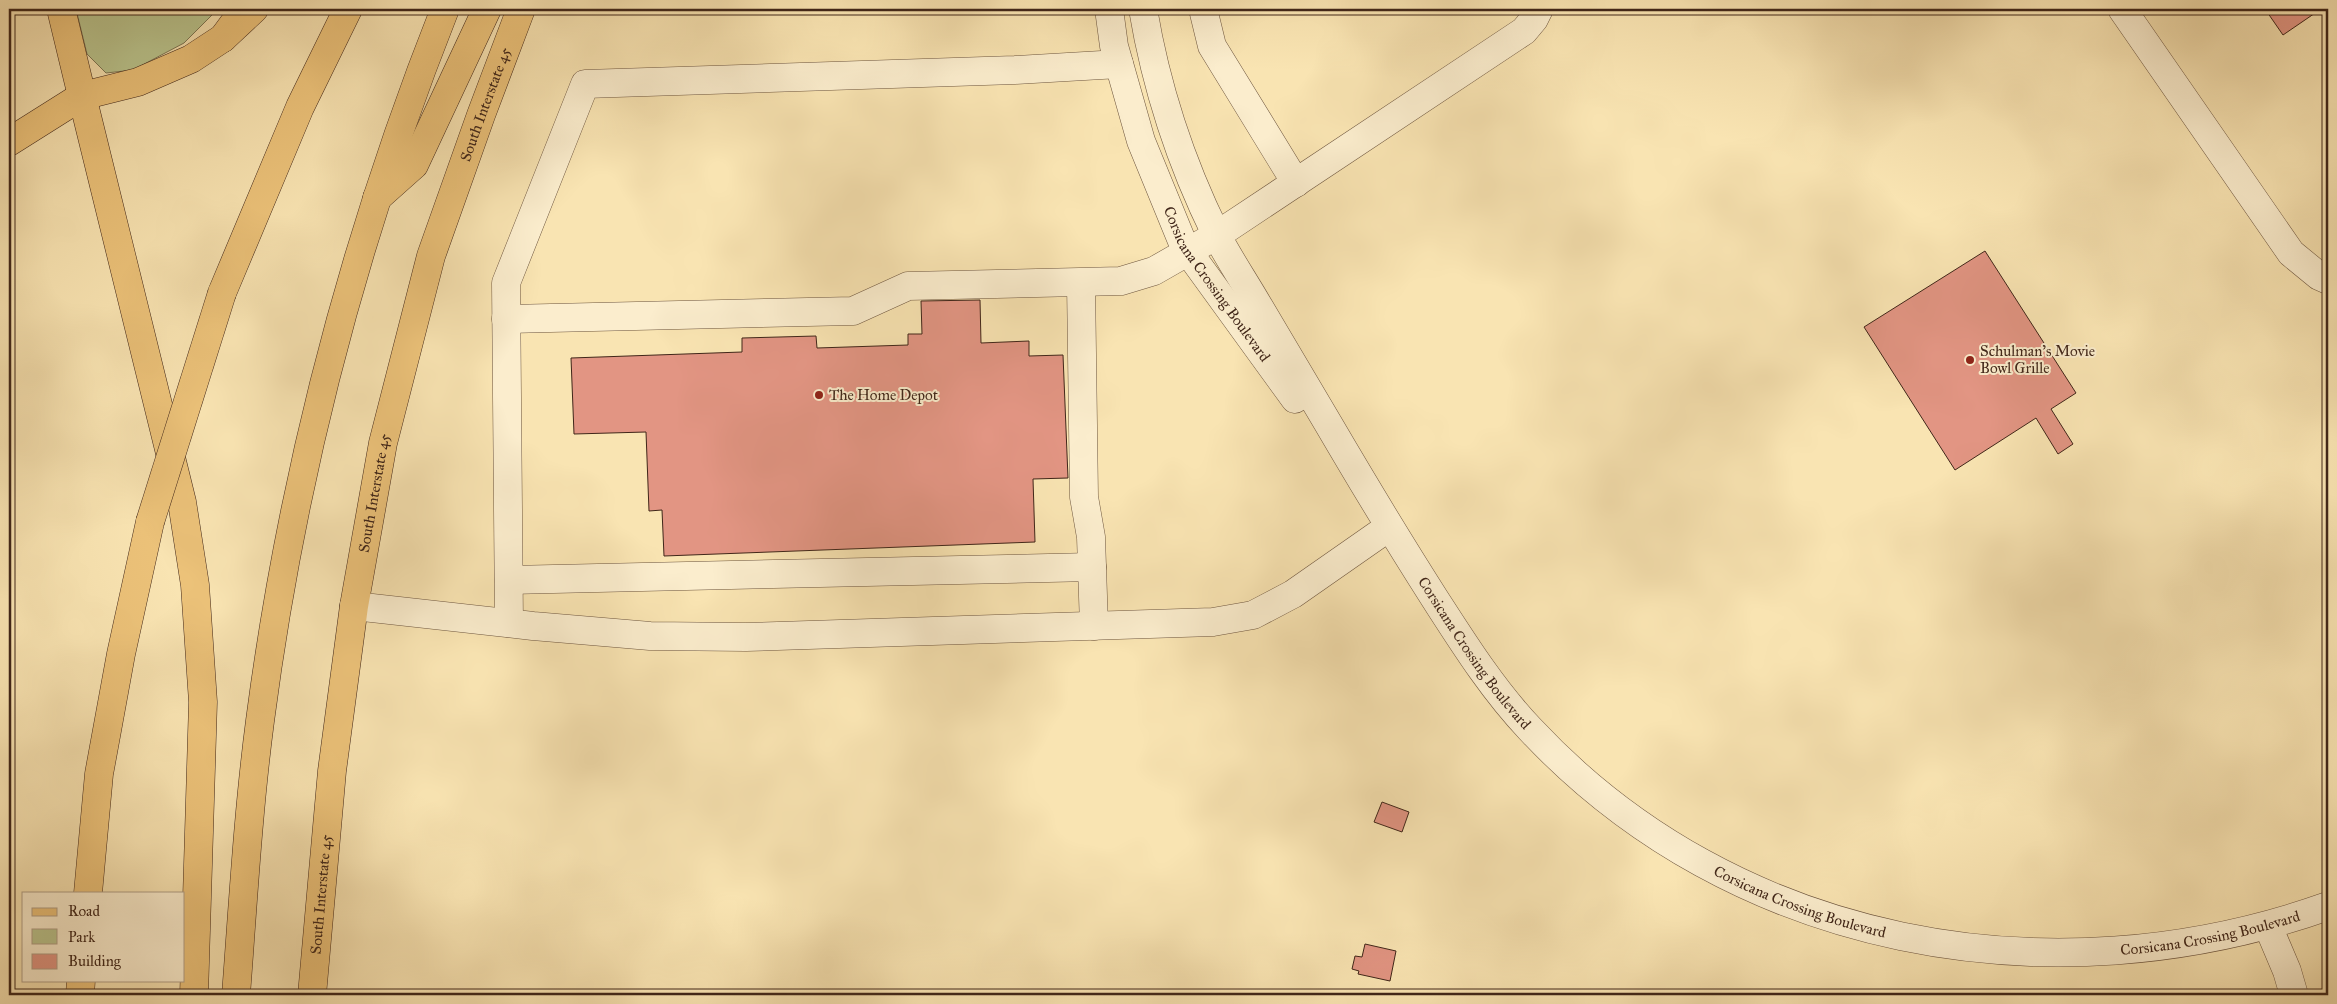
<svg xmlns="http://www.w3.org/2000/svg" width="2337" height="1004" viewBox="0 0 2337 1004" font-family="'IM FELL Great Primer',serif">
<style>
.green{fill:#bac58e;stroke:#7d7654}
.building{fill:#e29583;stroke:#402619}
.lines{fill:none;stroke-linecap:round;stroke-linejoin:round}
.minor-casing{stroke:#6e563f;stroke-width:29}
.major-casing{stroke:#402619;stroke-width:29}
.highway-casing{stroke:#402619;stroke-width:29}
.minor{stroke:#fbedcd;stroke-width:28}
.major{stroke:#ecc279;stroke-width:28}
.highway{stroke:#ecc279;stroke-width:28}
.highway-bridge-casing{stroke:#402619;stroke-width:29;stroke-linecap:butt}
.highway-bridge{stroke:#ecc279;stroke-width:28}
.poi-dot{fill:#8f2418;stroke:#fbedcd;stroke-width:2}
.labels{text-anchor:middle;stroke-width:4;stroke-linejoin:round;paint-order:stroke}
.street-label{font-size:15px;fill:#402619;stroke:#fbedcd}
.poi-label{font-size:15px;fill:#402619;stroke:#fbedcd;text-anchor:start}
</style>
<rect width="100%" height="100%" fill="#f9e4b2"/>
<filter id="stains"><feTurbulence type="fractalNoise" baseFrequency=".004" numOctaves="4"/><feColorMatrix values="0 0 0 0 .2 0 0 0 0 .09 0 0 0 0 .02 0 0 0 .5 -.17"/></filter>
<radialGradient id="worn" r=".72"><stop offset=".6" stop-color="#630" stop-opacity="0"/><stop offset="1" stop-color="#630" stop-opacity=".3"/></radialGradient>
<!-- green -->
<polygon class="green" points="76,9 218,9 184,43 133,70 106,73 87,54"/>
<!-- building -->
<g class="building">
<polygon points="2265,9 2321,9 2283,35"/>
<polygon points="1985,251 2076,393 2051,409 2073,444 2058,454 2036,418 1955,470 1864,327"/>
<polygon points="980,300 981,343 1029,341 1029,356 1063,355 1068,478 1033,479 1035,542 664,556 662,510 649,511 646,432 574,434 571,358 742,352 742,338 816,336 817,348 908,345 908,334 922,334 921,301"/>
<polygon points="1382,802 1409,812 1402,832 1374,822"/>
<polygon points="1365,944 1396,951 1390,981 1358,974 1359,971 1352,969 1355,956 1362,957"/>
</g>
<g class="lines">
<defs>
<g id="minor">
<path id="s1" d="M1109,9L1114,46L1141,141L1184,246L1295,399"/>
<path id="s2" d="M1143,9C1156,87 1181,163 1216,234C1228,257 1242,278 1255,300C1280,342 1304,383 1329,425C1363,483 1398,541 1435,599C1464,644 1493,690 1530,729C1734,948 2051,1004 2328,906"/>
<polyline points="1203,9 1212,46 1296,183"/>
<polyline points="2122,9 2291,253 2319,276 2328,280"/>
<polyline points="1081,283 1084,497 1091,537 1094,626"/>
<polyline points="506,319 853,311 908,286 1121,281 1154,271 1217,235 1524,31 1534,19 1539,9"/>
<polyline points="509,580 1092,567"/>
<polyline points="354,606 533,626 650,636 746,637 1213,622 1253,615 1293,594 1389,527"/>
<polyline points="509,623 506,283 585,84 1015,70 1119,64"/>
<polyline points="2268,926 2287,971 2294,995"/>
</g>
<g id="major">
<polyline points="61,9 82,96"/>
<polyline points="9,142 82,96 138,82 191,59 223,38 237,19"/>
<path id="s3" d="M312,995L332,771L354,606L383,443L431,256L481,115L521,9"/>
</g>
<g id="highway">
<polyline points="223,38 254,9"/>
<polyline points="82,96 182,502 195,585 203,702 194,995"/>
<polyline points="377,198 414,165 487,9"/>
<polyline points="222,293 300,107 348,9"/>
<polyline points="88,893 99,774 121,654 150,522"/>
<polyline points="80,995 81,980"/>
<path d="M236,995C243,904 248,812 260,721C292,476 354,238 445,9"/>
</g>
</defs>
<!-- minor casing -->
<use href="#minor" class="minor-casing"/>
<!-- major casing -->
<use href="#major" class="major-casing"/>
<!-- highway casing -->
<use href="#highway" class="highway-casing"/>
<!-- minor -->
<use href="#minor" class="minor"/>
<!-- major -->
<use href="#major" class="major"/>
<!-- highway -->
<use href="#highway" class="highway"/>
<defs>
<polyline id="highway-bridge" points="150,522 222,293"/>
</defs>
<!-- highway-bridge casing -->
<use href="#highway-bridge" class="highway-bridge-casing"/>
<!-- highway-bridge -->
<use href="#highway-bridge" class="highway-bridge"/>
</g>
<!-- markers -->
<g class="poi-dot">
<circle cx="1970" cy="360" r="5"/>
<circle cx="819" cy="395" r="5"/>
</g>
<g class="labels">
<!-- street labels -->
<g class="street-label">
<text dy="5" stroke="none"><textPath href="#s3" startOffset="911">South Interstate 45</textPath></text>
<text dy="5" stroke="none"><textPath href="#s1" startOffset="299">Corsicana Crossing Boulevard</textPath></text>
<text dy="5" stroke="none"><textPath href="#s3" startOffset="506">South Interstate 45</textPath></text>
<text dy="5" stroke="none"><textPath href="#s2" startOffset="730">Corsicana Crossing Boulevard</textPath></text>
<text dy="5" stroke="none"><textPath href="#s3" startOffset="101">South Interstate 45</textPath></text>
<text dy="5" stroke="none"><textPath href="#s2" startOffset="1149">Corsicana Crossing Boulevard</textPath></text>
<text dy="5" stroke="none"><textPath href="#s2" startOffset="1568">Corsicana Crossing Boulevard</textPath></text>
</g>
<!-- poi labels -->
<g class="poi-label">
<text x="1980" y="356">Schulman's Movie<tspan x="1980" dy="17">Bowl Grille</tspan></text>
<text x="829" y="400">The Home Depot</text>
</g>
</g>
<!-- margin -->
<rect width="2337" height="1004" fill="none" stroke="#f9e4b2" stroke-width="30"/>
<rect x="10" y="10" width="2317" height="984" fill="none" stroke="#402619" stroke-width="2.5"/>
<rect x="15" y="15" width="2307" height="974" fill="none" stroke="#402619"/>
<!-- legend -->
<rect x="22" y="892" width="162" height="90" fill="#fbedcd" stroke="#b09d85"/>
<rect x="32" y="908" width="25" height="8" fill="#ecc279" stroke="#b09d85"/>
<text x="68" y="916" font-size="15" fill="#402619">Road</text>
<rect x="32" y="929" width="25" height="15" fill="#bac58e" stroke="#b09d85"/>
<text x="68" y="942" font-size="15" fill="#402619">Park</text>
<rect x="32" y="954" width="25" height="15" fill="#e29583" stroke="#b09d85"/>
<text x="68" y="966" font-size="15" fill="#402619">Building</text>
<rect width="100%" height="100%" filter="url(#stains)"/>
<rect width="100%" height="100%" fill="url(#worn)"/>
</svg>
